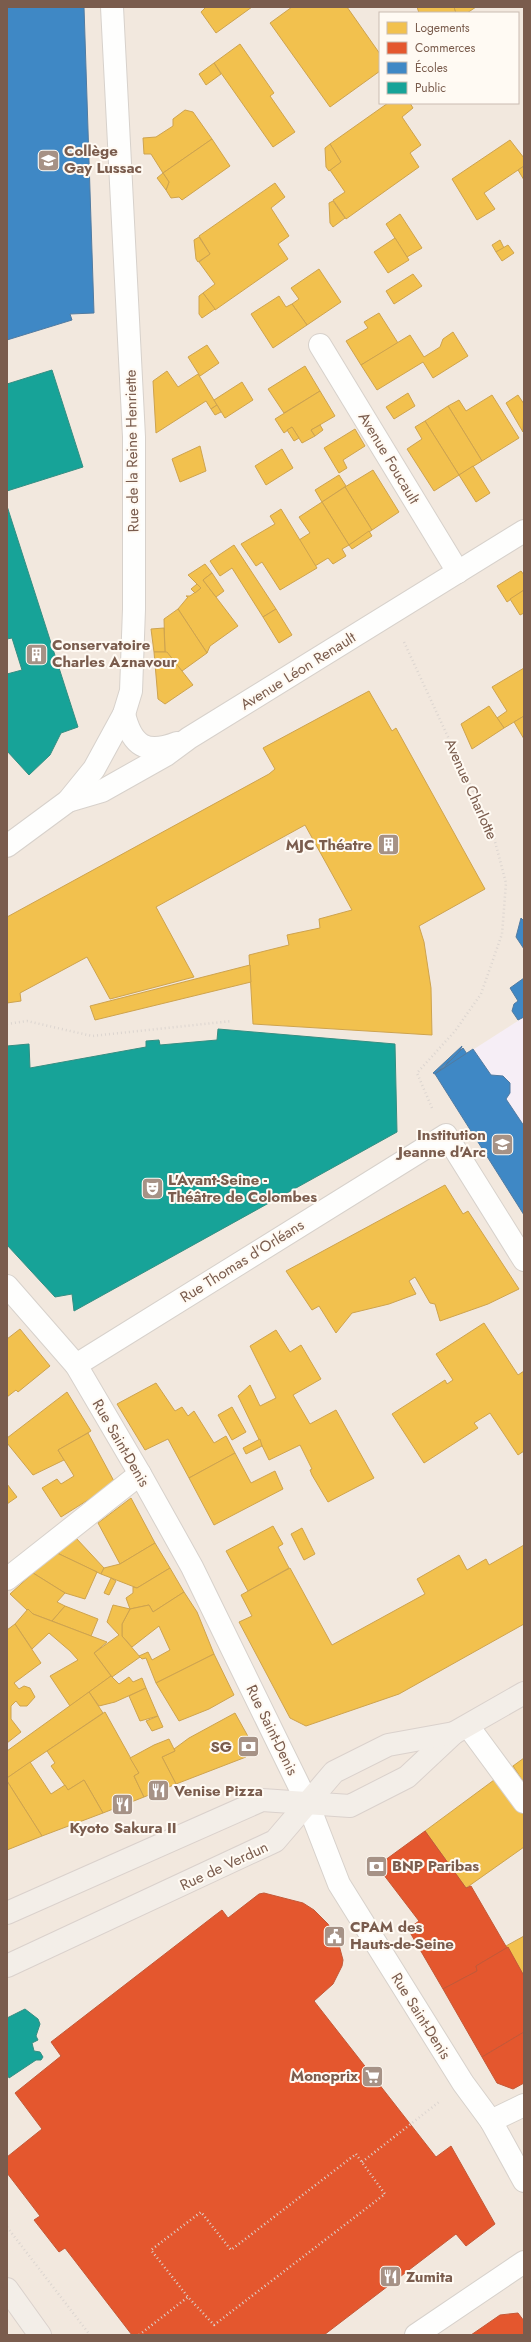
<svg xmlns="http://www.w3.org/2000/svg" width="531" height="2342" viewBox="0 0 531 2342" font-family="Jost,sans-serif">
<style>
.residential{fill:#f2e8de;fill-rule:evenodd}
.education{fill:#f6eef6}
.homes{fill:#f2c14e;stroke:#cea34e}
.shops{fill:#e4572e;stroke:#c45837}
.schools{fill:#3f88c5;stroke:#517ba1}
.public{fill:#17a398;stroke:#358e82}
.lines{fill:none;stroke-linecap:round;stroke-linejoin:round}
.minor-casing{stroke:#d7d1cb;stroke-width:24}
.major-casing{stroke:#dad1cc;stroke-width:24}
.path{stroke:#dcd5d0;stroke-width:2.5;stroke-dasharray:1 3;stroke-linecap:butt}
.minor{stroke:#fefefd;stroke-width:22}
.major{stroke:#f3eee8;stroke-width:22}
.labels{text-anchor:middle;stroke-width:4;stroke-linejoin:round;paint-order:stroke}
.poi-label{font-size:15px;font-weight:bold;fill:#7a5c4d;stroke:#fffaf3;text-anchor:start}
.street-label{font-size:15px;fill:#7a5c4d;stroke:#fffaf3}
</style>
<rect width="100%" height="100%" fill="#f9f5f0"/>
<!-- residential -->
<path class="residential" d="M7,7H524V2335H7ZM380,13H518V103H380Z"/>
<!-- education -->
<polygon class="education" points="524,1017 524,1215 435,1074"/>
<!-- homes -->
<g class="homes">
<polygon points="252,7 216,33 201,12 206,7"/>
<polygon points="292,7 347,7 380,54 380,71 330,107 270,23"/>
<polygon points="417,7 454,7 456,13 419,13"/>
<polygon points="454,7 476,7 467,13 456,13"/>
<polygon points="240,44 274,93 270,96 295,132 273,147 214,63"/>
<polygon points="214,63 221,74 206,85 199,74"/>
<polygon points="388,103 410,103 413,108 402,117 421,145 410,153 419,167 346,219 333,200 345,192 330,170 341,162 330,144"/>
<polygon points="185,110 193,112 212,139 163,173 151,154 144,154 143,138 156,137 173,126 173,119"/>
<polygon points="212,139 230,166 182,200 179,197 171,198 166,190 169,182 163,173"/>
<polygon points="510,140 524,158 524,166 484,193 495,209 477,220 452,179"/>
<polygon points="330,144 341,162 329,171 326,167 325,148"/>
<polygon points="524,166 524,180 518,170"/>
<polygon points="163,173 169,182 166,190 157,178"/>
<polygon points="275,183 285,197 271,208 289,236 278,244 288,259 215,310 203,293 215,284 199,262 210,254 199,236"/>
<polygon points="333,201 345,218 333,227 330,223 329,203"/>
<polygon points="400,214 422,248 407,257 386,224"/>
<polygon points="199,237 210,254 198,262 196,259 194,240"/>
<polygon points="395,238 409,260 388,273 374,252"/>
<polygon points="500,240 504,248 496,252 492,245"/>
<polygon points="508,245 514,253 502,261 496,252"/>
<polygon points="319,269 341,302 307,325 292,304 299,299 291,288"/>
<polygon points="413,274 422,286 394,304 386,291"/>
<polygon points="203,293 215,309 202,318 199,314 199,296"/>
<polygon points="279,296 286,307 292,304 307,325 273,348 251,314"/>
<polygon points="379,313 398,343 361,365 346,341 368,328 364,322"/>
<polygon points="453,332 468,356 433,378 423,362 377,390 361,365 410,335 424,357 440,347 443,339"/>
<polygon points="207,345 219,363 200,376 188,357"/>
<polygon points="305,366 320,391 284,413 268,389"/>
<polygon points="167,371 178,387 198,374 217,405 211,409 206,401 156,433 153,381"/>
<polygon points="242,382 253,400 225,418 214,400"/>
<polygon points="320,391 335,416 311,430 315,436 302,443 292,427 284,433 275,419"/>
<polygon points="408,393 415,406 394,419 386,407"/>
<polygon points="492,395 519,438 482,461 448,406 459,400 466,411"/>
<polygon points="518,395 524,404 523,432 506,403"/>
<polygon points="217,405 221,412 215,415 211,409"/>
<polygon points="448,406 482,461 459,475 425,421"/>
<polygon points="425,421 459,475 434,491 407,449 422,439 415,427"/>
<polygon points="320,425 323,430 315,436 311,430"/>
<polygon points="292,427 299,438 294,441 287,430"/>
<polygon points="355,429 365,446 343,460 347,468 339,473 324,448"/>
<polygon points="200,446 206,471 180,482 172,459"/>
<polygon points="282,449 293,468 266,485 255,466"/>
<polygon points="473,466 490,493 476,502 459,475"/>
<polygon points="373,470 399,512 372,530 345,487"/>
<polygon points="339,475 346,486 322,502 315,490"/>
<polygon points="345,487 372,530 349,545 322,502"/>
<polygon points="322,502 349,545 342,549 346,556 333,564 328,558 315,566 299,540 310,533 299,517"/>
<polygon points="281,509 317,568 280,590 262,562 256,566 241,544 275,524 270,516"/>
<polygon points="369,531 372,536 352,549 349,545"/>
<polygon points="234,545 276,609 263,617 232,568 220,576 210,561"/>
<polygon points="205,564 212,573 203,580 238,626 210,646 207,653 178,609 188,597 186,596 190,596 201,588 188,575"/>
<polygon points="521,571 524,575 524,590 507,602 497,586"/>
<polygon points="212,573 224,591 216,597 203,580"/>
<polygon points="197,584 201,588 195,593 191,589"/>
<polygon points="524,590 524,613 520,615 510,599"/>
<polygon points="178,609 207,653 182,671 165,652 164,619"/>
<polygon points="276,609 292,635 279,643 263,617"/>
<polygon points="164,628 165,652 154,652 151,629"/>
<polygon points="154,652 167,652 193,685 165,704 158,699"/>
<polygon points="524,668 524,716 504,728 497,718 507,711 492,687"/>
<polygon points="369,691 392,731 396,728 485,889 419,926 424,942 431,988 432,1035 253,1024 249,955 289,945 287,935 320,928 319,919 352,910 305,825 156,907 194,977 110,999 87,957 20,993 21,1001 7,1003 7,917 269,774 275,769 263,748"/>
<polygon points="489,706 504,728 472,749 461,724"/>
<polygon points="524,716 524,739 514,722"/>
<polygon points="250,965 251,982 95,1020 90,1006"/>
<polygon points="445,1185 463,1214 468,1211 519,1289 488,1304 440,1321 435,1304 430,1303 415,1277 409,1281 416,1294 389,1304 352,1313 336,1333 319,1306 312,1310 286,1271"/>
<polygon points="484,1323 518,1375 524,1371 524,1451 518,1455 490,1413 474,1423 478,1428 424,1463 392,1414 445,1380 447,1384 453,1380 436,1354"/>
<polygon points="20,1329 50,1366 18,1392 16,1390 7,1397 7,1339"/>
<polygon points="276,1330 290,1352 301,1345 321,1379 293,1395 310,1424 336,1410 374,1478 328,1502 312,1475 310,1470 312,1469 300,1445 269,1460 238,1396 250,1385 260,1406 276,1398 250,1346"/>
<polygon points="156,1383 175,1411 182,1407 188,1416 194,1411 214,1443 226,1436 235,1453 189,1478 168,1439 145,1450 117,1404"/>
<polygon points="67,1392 91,1431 58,1450 64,1460 33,1475 7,1443 7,1438"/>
<polygon points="232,1407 246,1432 232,1440 218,1415"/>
<polygon points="88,1433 115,1483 61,1517 42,1488 57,1479 61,1484 74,1476 58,1450"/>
<polygon points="260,1439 262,1446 246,1454 243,1448"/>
<polygon points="235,1453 251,1483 275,1471 283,1489 214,1525 189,1478"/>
<polygon points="7,1484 17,1497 7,1504"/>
<polygon points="131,1498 155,1543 120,1564 98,1523"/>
<polygon points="273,1526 283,1544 278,1547 289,1568 248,1591 226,1551"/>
<polygon points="302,1528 315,1554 304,1560 291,1534"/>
<polygon points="76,1538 104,1568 101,1574 55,1552"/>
<polygon points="155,1543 170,1568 137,1588 101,1574 104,1568 120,1564"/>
<polygon points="524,1545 524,1624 399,1694 306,1726 290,1718 239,1622 252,1616 241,1595 290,1568 332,1645 425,1594 417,1579 459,1555 467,1570 486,1559 489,1565"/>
<polygon points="55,1552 97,1572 85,1599 65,1593 33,1573"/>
<polygon points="170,1568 184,1592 153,1612 149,1605 130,1609 126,1598 133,1593 133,1587 137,1588"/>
<polygon points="33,1573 65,1593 57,1602 65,1606 52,1621 33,1614 28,1609 27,1610 10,1594"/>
<polygon points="111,1578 116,1581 109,1595 104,1593"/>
<polygon points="184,1592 197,1612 214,1654 156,1683 146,1658 142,1659 139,1656 148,1652 152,1660 170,1650 159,1626 132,1647 122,1636 122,1624 130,1609 149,1605 153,1612"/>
<polygon points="113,1605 130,1609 122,1624 122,1636 140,1657 112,1677 94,1653 119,1635 107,1622"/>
<polygon points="65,1606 98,1619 91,1636 52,1621"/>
<polygon points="28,1609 33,1614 107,1642 94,1653 111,1676 70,1706 50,1676 78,1660 70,1651 49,1633 32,1649 15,1624"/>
<polygon points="15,1624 41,1663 14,1683 19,1689 24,1686 30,1688 35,1697 27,1706 20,1706 16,1701 11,1706 11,1719 21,1732 7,1743 7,1630"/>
<polygon points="214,1654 234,1695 209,1709 179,1721 156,1683"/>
<polygon points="111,1676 119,1684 129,1677 133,1682 142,1678 146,1688 115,1702 99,1706 89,1692"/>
<polygon points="146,1688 158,1716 140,1721 129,1696"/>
<polygon points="89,1692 103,1713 7,1778 7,1751"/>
<polygon points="105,1712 139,1773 134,1776 144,1797 103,1813 84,1780 68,1790 51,1766 55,1763 47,1751"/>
<polygon points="235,1713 250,1740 246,1757 176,1784 162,1757 175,1751 174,1749 189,1738"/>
<polygon points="158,1716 163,1727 152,1731 146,1721"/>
<polygon points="169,1739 175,1751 162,1757 176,1784 144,1797 134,1776 139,1773 130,1758 154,1745"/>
<polygon points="524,1758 524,1783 513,1766"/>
<polygon points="30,1762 51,1794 65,1785 68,1790 84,1780 103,1813 42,1836 7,1781 7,1778"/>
<polygon points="513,1766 524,1783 524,1847 466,1888 425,1831"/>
<polygon points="7,1781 42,1836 7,1850"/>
<polygon points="524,1936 524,1974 523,1974 506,1946"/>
</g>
<!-- shops -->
<g class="shops">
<polygon points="425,1831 466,1888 471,1886 507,1948 476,1966 477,1971 443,1989 408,1929 419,1921 377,1866"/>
<polygon points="264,1893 303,1903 314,1910 328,1924 339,1945 343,1960 342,1966 333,1984 314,2001 436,2157 451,2146 495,2224 466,2246 456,2234 324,2335 132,2335 65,2248 59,2252 34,2220 40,2216 7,2173 7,2157 42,2129 15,2093 61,2056 51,2042 214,1916 222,1910 228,1918 259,1894"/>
<polygon points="508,1947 524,1976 524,2032 482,2057 443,1989 477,1971 476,1966"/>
<polygon points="524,2032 524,2083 513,2089 497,2083 482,2057"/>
<polygon points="518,2313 524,2321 524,2335 471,2335 500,2315"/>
</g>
<!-- schools -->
<g class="schools">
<polygon points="7,7 84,7 94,313 70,314 72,320 7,340"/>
<polygon points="521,918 524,921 524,949 516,937"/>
<polygon points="524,978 524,1017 518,1020 512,1011 514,1004 518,1001 510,988"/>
<polygon points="462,1046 460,1051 435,1074 433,1073"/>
<polygon points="463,1048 467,1054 435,1074 446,1065"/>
<polygon points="473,1049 491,1075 503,1076 510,1083 510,1093 506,1099 524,1126 524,1215 435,1074"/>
</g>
<!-- public -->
<g class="public">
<polygon points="52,370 83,467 7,491 7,384"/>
<polygon points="7,506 78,727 61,733 50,755 29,775 7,751 7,674 22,670 12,638 7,639"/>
<polygon points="218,1029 395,1044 397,1132 74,1311 72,1294 55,1297 7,1245 7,1046 29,1044 30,1068 146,1047 146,1041 159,1040 160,1045 217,1040"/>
<polygon points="25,2009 38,2019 40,2024 36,2036 38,2040 32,2043 34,2051 40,2052 43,2057 41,2060 36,2060 9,2078 7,2073 7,2018"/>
</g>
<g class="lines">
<defs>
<g id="minor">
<polyline points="320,345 458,572"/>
<path d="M124,714C132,746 146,755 177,743"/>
<polyline points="68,801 102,791 166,755 189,738 524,531"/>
<polyline points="7,846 68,801 94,769 124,714 131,691 134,609 134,437 112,7"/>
<polyline points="7,1286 76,1365 140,1474 192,1567 280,1747 308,1804 339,1884 463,2083 491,2121 524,2181"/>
<polyline points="76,1365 446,1135 524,1260"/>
<polyline points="7,1579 140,1474"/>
<polyline points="468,1726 524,1802"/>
<polyline points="491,2121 524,2105"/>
<polyline points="416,2335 524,2262"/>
</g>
<g id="major">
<polyline points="7,1913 262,1800 350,1806 407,1777 454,1733 524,1693"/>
<polyline points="7,1966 275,1841 334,1772 388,1745 454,1733"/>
<polyline points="7,2289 40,2335"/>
</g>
</defs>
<!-- minor casing -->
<use href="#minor" class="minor-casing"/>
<!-- major casing -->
<use href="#major" class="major-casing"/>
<!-- path -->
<g class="path">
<polyline points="404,642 493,834 506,883 502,934 481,994 455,1031 417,1073 432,1108"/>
<polyline points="7,1024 27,1021 92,1036 232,1021"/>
<polygon points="356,2154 385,2194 214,2325 188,2297 151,2250 201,2212 231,2250"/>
<polyline points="362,2162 439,2102"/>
<polyline points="7,2227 90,2335"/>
<polyline points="139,2335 188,2297"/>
</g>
<!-- minor -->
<use href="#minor" class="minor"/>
<!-- major -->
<use href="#major" class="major"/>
</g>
<!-- icons -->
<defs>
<symbol id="school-square" viewBox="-11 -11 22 22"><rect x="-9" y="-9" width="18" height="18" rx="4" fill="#a69286" stroke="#fffaf3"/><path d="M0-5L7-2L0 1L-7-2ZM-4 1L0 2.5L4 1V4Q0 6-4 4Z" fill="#fff"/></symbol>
<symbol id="building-square" viewBox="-11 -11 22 22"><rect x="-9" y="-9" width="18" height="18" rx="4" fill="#a69286" stroke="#fffaf3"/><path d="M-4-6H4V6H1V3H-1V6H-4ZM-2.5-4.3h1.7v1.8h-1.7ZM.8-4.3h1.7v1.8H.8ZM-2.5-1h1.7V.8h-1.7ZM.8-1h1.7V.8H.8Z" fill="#fff"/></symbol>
<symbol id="theatre-square" viewBox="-11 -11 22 22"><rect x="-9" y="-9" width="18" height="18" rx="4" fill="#a69286" stroke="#fffaf3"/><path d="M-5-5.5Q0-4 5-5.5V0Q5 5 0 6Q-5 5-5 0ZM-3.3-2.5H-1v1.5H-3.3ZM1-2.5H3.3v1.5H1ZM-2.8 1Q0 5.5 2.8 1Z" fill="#fff"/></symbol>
<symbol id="bank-square" viewBox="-11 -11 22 22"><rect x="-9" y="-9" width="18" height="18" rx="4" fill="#a69286" stroke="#fffaf3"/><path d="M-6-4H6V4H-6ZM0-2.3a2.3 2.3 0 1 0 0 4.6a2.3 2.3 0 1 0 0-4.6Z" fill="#fff"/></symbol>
<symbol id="restaurant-square" viewBox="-11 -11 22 22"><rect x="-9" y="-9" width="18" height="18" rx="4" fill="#a69286" stroke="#fffaf3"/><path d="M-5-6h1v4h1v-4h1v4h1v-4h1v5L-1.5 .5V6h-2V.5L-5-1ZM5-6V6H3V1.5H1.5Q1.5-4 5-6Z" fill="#fff"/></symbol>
<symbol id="civic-square" viewBox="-11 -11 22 22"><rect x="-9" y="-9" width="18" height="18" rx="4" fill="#a69286" stroke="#fffaf3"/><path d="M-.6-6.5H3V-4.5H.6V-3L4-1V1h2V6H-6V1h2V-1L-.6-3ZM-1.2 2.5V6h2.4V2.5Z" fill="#fff"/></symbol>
<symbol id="supermarket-square" viewBox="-11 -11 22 22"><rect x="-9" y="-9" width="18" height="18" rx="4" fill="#a69286" stroke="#fffaf3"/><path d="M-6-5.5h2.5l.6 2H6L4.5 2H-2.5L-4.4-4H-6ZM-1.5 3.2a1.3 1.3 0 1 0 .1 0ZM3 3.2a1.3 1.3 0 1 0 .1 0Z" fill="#fff"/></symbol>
</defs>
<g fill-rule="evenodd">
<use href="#school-square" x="36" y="148" width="25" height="25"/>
<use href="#building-square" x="24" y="642" width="25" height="25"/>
<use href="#building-square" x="376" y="832" width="25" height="25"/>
<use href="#school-square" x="490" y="1132" width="25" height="25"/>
<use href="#theatre-square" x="140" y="1176" width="25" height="25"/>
<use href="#bank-square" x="236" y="1734" width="25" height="25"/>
<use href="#restaurant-square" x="146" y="1778" width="25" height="25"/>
<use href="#restaurant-square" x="110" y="1792" width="25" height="25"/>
<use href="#bank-square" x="364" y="1854" width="25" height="25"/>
<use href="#civic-square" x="322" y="1924" width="25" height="25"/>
<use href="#supermarket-square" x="360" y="2064" width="25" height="25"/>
<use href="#restaurant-square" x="378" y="2264" width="25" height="25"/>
</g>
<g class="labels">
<!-- poi labels -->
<g class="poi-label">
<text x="64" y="156">Collège<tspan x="64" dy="17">Gay Lussac</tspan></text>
<text x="52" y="650">Conservatoire<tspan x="52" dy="17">Charles Aznavour</tspan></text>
<text x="372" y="850" text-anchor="end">MJC Théatre</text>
<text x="486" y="1140" text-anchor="end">Institution<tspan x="486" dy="17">Jeanne d'Arc</tspan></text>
<text x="168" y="1185">L'Avant-Seine -<tspan x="168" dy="17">Théâtre de Colombes</tspan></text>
<text x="232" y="1752" text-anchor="end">SG</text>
<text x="174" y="1796">Venise Pizza</text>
<text x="123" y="1833" text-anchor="middle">Kyoto Sakura II</text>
<text x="392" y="1871">BNP Paribas</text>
<text x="350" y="1932">CPAM des<tspan x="350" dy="17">Hauts-de-Seine</tspan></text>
<text x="358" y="2081" text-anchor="end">Monoprix</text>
<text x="406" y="2282">Zumita</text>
</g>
<!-- street labels -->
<g class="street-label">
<text transform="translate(132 451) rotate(-91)" y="5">Rue de la Reine Henriette</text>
<text transform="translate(389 458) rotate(59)" y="5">Avenue Foucault</text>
<text transform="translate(298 671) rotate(-32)" y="5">Avenue Léon Renault</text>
<text transform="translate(471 789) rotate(66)" y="5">Avenue Charlotte</text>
<text transform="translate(242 1261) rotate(-32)" y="5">Rue Thomas d'Orléans</text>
<text transform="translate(121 1443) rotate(60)" y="5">Rue Saint-Denis</text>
<text transform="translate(272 1730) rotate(64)" y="5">Rue Saint-Denis</text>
<text transform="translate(224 1866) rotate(-25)" y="5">Rue de Verdun</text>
<text transform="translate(421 2016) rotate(58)" y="5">Rue Saint-Denis</text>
</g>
</g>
<!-- border -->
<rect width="531" height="2342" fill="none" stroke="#7a5c4d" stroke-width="16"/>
<!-- legend -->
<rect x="379" y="12" width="140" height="92" fill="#fffaf3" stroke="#cabbb1"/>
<rect x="387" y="22" width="20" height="12" fill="#f2c14e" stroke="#cabbb1"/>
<text x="415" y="32" font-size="12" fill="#7a5c4d">Logements</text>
<rect x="387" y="42" width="20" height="12" fill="#e4572e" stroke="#cabbb1"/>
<text x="415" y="52" font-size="12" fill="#7a5c4d">Commerces</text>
<rect x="387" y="62" width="20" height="12" fill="#3f88c5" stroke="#cabbb1"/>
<text x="415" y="72" font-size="12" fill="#7a5c4d">Écoles</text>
<rect x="387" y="82" width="20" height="12" fill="#17a398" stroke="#cabbb1"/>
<text x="415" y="92" font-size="12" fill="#7a5c4d">Public</text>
</svg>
